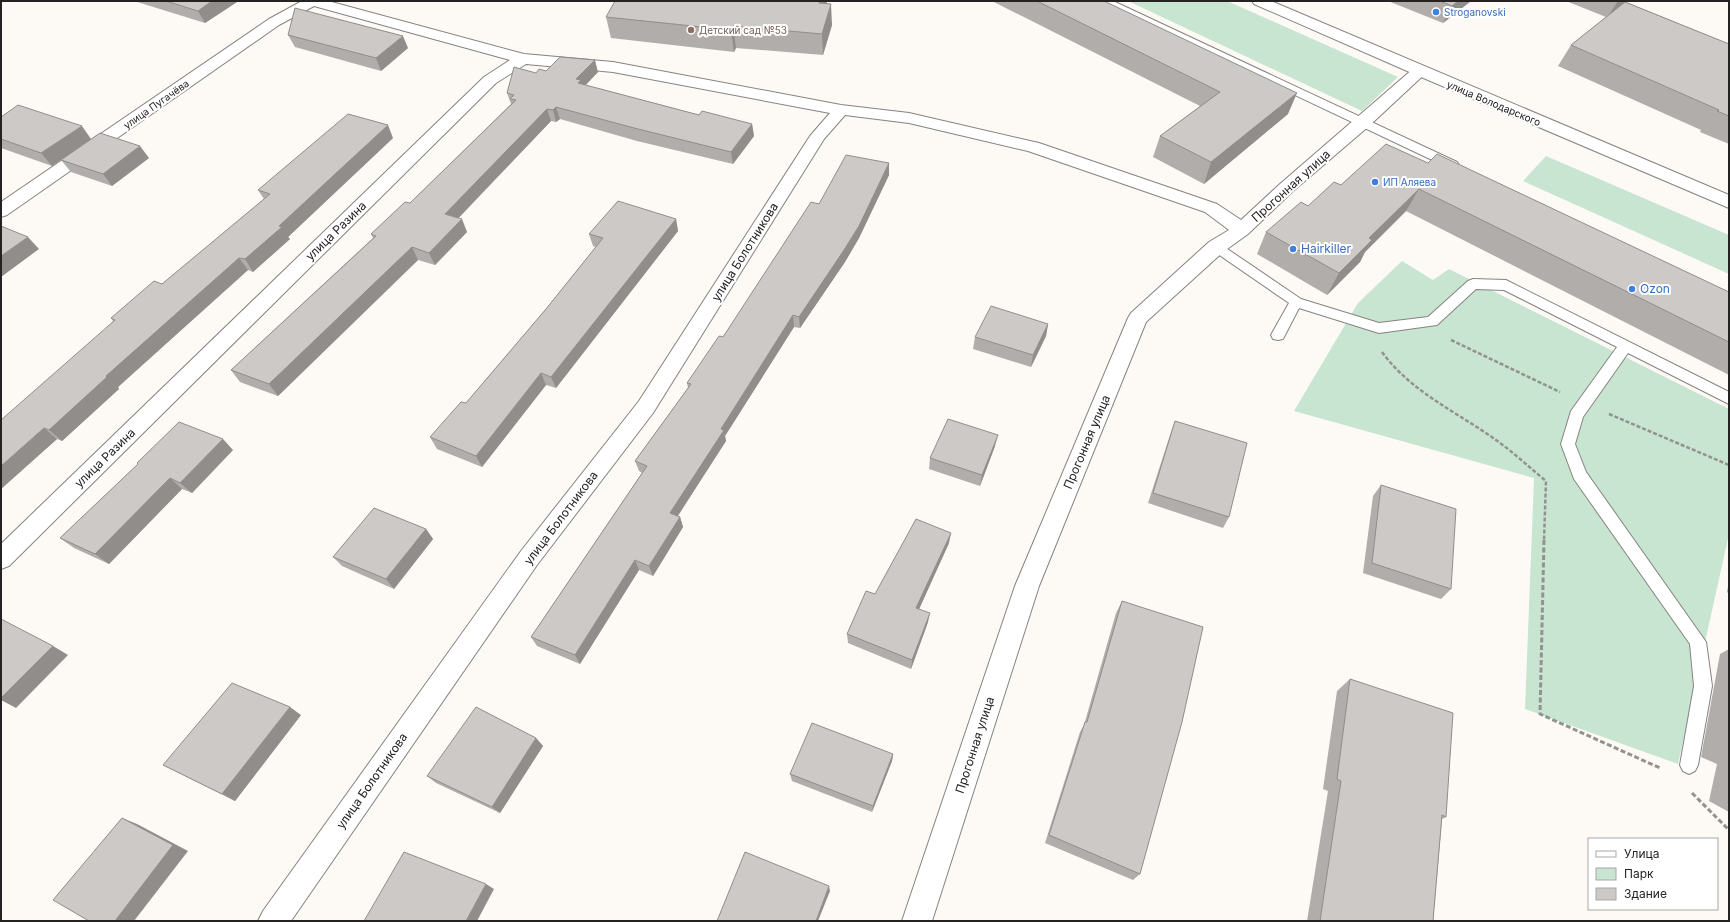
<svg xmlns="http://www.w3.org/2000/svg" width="1730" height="922" viewBox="0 0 1730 922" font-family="Inter,sans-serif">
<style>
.green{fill:#c7e5d0}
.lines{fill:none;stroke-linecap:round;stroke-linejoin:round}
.lane-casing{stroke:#868380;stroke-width:2}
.street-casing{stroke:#868380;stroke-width:2}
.secondary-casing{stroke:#868380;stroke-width:2}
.path-far1{stroke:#94928f;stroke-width:2.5;stroke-dasharray:4 2;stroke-linecap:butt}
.path{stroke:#94928f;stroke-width:3;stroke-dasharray:5 2.5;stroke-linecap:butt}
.lane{fill:#fff;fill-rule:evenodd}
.street{fill:#fff;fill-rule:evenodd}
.secondary{fill:#fff;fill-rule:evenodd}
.wall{fill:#b0adab}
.shaded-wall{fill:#908d8b}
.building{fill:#cdc9c7;stroke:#908d8b}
.shop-dot{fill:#3f7fe0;stroke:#fff;stroke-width:1.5}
.education-dot{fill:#8d6e63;stroke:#fff;stroke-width:1.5}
.labels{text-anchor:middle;stroke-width:4;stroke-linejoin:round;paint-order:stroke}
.far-shop-label{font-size:10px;fill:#366cbe;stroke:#fff;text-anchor:start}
.far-education-label{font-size:10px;fill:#785e54;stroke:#fff;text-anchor:start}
.far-street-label{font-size:10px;fill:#252322;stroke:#fff}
.street-label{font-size:12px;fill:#252322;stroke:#fff}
.shop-label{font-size:12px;fill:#366cbe;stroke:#fff;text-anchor:start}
</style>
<rect width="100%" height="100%" fill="#fdfaf6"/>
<!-- green -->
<g class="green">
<polygon points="1128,1 1227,1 1398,77 1362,111"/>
<polygon points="1546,156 1729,235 1729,274 1523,181"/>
<polygon points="1402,261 1433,280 1449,269 1729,409 1729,534 1678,764 1525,709 1534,478 1294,411 1358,303"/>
</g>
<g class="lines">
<defs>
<g id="lane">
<polygon points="1100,1 1113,1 1457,162 1459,165 1457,168 1449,168 1101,3"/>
<polygon points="1216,243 1220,244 1301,299 1379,323 1428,317 1468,281 1473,279 1506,280 1729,392 1729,404 1628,353 1583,417 1575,444 1586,472 1706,642 1712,686 1698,765 1695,771 1689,774 1683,771 1680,765 1694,686 1690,644 1574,479 1561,444 1571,411 1617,347 1504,290 1476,289 1437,325 1379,333 1299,308 1283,339 1278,340 1273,339 1271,335 1289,303 1212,250 1210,247 1212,244"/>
</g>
<polygon id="street" points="302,1 328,1 524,54 613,62 841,105 909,113 1039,143 1217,204 1241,220 1280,184 1414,68 1420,66 1426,68 1428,71 1369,126 1292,192 1248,234 1223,252 1146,322 1039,586 932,921 902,921 1015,586 1128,318 1131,313 1209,242 1229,230 1205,212 1028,151 909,123 845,115 824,139 653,413 537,565 291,921 258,921 263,911 521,551 639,401 810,136 830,113 613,72 526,64 496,83 9,566 1,569 1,544 484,77 510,60 314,6 279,25 7,215 1,217 1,202 269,19"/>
<polygon id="secondary" points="1252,1 1271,1 1729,195 1729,208 1414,74 1254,4"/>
</defs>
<!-- lane casing -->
<use href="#lane" class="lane-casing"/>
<!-- street casing -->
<use href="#street" class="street-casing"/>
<!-- secondary casing -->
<use href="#secondary" class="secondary-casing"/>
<!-- path-far1 -->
<g class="path-far1">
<polyline points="1451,340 1560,392"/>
<path d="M1382,352C1411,392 1457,412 1496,440C1513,452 1529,467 1546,481L1544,541"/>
<polyline points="1609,414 1729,465"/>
</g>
<!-- path -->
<g class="path">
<polyline points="1544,540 1540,714 1660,768"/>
<polyline points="1692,793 1729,830"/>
</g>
<!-- lane -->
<use href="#lane" class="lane"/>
<!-- street -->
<use href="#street" class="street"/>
<!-- secondary -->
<use href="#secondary" class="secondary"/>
</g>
<!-- wall -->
<g class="wall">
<polygon points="134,1 236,1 237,2 205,23"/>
<polygon points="827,1 827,3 832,25 823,55 736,48 734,52 611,38 606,17"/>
<polygon points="992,1 1104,1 1288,114 1204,184 1153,157 1160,136 1200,106"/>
<polygon points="1388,1 1471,1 1443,23"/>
<polygon points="1566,1 1626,1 1626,2 1729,44 1729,144 1700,132 1701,130 1558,66 1571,45 1606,17"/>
<polygon points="288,35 408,48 381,71 295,47"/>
<polygon points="546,71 598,72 585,85 699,115 752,124 754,136 733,164 637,141 560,119 556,122 551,121 458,218 467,232 435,265 418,260 278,396 240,382 231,370 373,238 371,234 410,203 511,104 507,93 536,73"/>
<polygon points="1,117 91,139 52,166 1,148"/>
<polygon points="393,138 288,237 290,239 253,272 248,270 118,387 119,389 62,441 57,439 1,489 113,321 111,318 162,284 264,199 258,190"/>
<polygon points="149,158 112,186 71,172 61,160"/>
<polygon points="889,163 889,175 859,238 845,262 800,328 794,327 725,436 726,441 678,516 680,517 683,527 653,576 639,570 580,664 537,646 531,637 642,473 639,471 635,461 688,388 687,383 723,337 819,204"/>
<polygon points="1428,163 1729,292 1729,375 1406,211 1365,252 1360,262 1327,295 1257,254 1266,232 1341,185"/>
<polygon points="676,219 678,231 556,388 546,385 482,467 437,449 430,437 466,403 546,309 596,247 593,246 589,234"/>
<polygon points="1048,324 1046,336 1031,367 973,349 975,337"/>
<polygon points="1175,421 1229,517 1223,528 1148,503 1171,432"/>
<polygon points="995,446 980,486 929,469 930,458"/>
<polygon points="233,450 192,493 182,489 109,564 74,548 60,538 138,464 137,463"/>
<polygon points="1381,485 1451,589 1441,599 1363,573 1373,496"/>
<polygon points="426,529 433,539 394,589 342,566 333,557"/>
<polygon points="949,543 919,609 928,622 911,669 848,643 847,634 875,594"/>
<polygon points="1729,581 1729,594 1727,592"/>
<polygon points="1122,601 1140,874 1133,880 1045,843 1080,732 1084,725 1116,613"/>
<polygon points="1729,648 1729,812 1709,801 1717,764 1701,757 1720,654 1729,649"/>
<polygon points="1350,679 1446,817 1442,819 1433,921 1307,921 1328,791 1323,789 1337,691"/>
<polygon points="301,715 235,801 163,765"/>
<polygon points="536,738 543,746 500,813 436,783 427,776"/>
<polygon points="893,754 892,761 872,812 792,781 790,774"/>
</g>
<!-- shaded-wall -->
<g class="shaded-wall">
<polygon points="212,1 236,1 237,2 205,23 198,11"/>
<polygon points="820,1 827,1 820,24 819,3"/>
<polygon points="1458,1 1471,1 1443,23 1452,6"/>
<polygon points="1618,1 1626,1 1607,18"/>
<polygon points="831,4 832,25 823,55 822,34"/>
<polygon points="733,26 736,48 734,52 731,30"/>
<polygon points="403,36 408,48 381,71 376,58"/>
<polygon points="595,60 598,72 583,88 581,96 576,79"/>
<polygon points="1297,93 1288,114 1204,184 1211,162"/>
<polygon points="556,107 560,119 556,122 553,110"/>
<polygon points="547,109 551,121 451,226 445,214"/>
<polygon points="752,124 754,136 733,164 731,152"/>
<polygon points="388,125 393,138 288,237 290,239 253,272 245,259 279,226"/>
<polygon points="82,126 91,139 52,166 41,153"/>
<polygon points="140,146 149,158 112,186 103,174"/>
<polygon points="889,163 889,175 859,238 845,262 800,328 799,317"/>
<polygon points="1419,189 1406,211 1365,252 1360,262 1327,295 1339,273 1369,238"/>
<polygon points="462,219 467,232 435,265 429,253"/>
<polygon points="676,219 678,231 556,388 551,377"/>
<polygon points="28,237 39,249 1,277 1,256"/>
<polygon points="412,247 418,260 278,396 269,384"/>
<polygon points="239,258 248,270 118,387 119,389 62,441 49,430 106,376"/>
<polygon points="793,315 794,327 725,436 726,441 673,523 670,513 721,429"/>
<polygon points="1048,324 1046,336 1031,367 1033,355"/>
<polygon points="541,373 546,385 482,467 476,456"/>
<polygon points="44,428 57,439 1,489 1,466"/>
<polygon points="998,435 995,446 980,486 982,475"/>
<polygon points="223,439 233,450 192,493 180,483"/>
<polygon points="170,478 182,489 109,564 95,554"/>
<polygon points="680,517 683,527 653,576 649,566"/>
<polygon points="426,529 433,539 394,589 386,579"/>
<polygon points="951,533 949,543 915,618 916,608"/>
<polygon points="635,560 639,570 580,664 575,655"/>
<polygon points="930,613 928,622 911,669 912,660"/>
<polygon points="53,646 68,655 16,708 1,700 1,698"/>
<polygon points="290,707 301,715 235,801 222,794"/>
<polygon points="536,738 543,746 500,813 492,807"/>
<polygon points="893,754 892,761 872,812 873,806"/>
<polygon points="122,818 137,824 188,851 134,921 115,921"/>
<polygon points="486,884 494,889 477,921 466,921"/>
<polygon points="829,886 830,891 818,921 816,921"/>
</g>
<!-- building -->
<g class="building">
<polygon points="166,1 212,1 198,11"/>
<polygon points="615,1 820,1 819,3 831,4 822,34 733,26 731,30 606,17"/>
<polygon points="1037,1 1104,1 1297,93 1211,162 1160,136 1220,92"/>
<polygon points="1440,1 1458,1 1452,6"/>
<polygon points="1625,2 1729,44 1729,116 1717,111 1719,110 1571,45"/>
<polygon points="295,8 403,36 376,58 288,35"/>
<polygon points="560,57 595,60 576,79 581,80 578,83 699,115 702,111 752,124 731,152 634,128 556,107 553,110 547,109 445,214 462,219 429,253 412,247 269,384 231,370 376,236 371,234 405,202 410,203 516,100 510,99 514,95 507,93 514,67 536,73 539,69 546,71"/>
<polygon points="18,105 82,126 41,153 1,139 1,117"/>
<polygon points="348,114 388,125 279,226 282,227 245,259 239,258 106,376 107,377 49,430 44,428 1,466 1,420 115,320 111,318 154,281 162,284 270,194 258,190"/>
<polygon points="100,133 140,146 103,174 61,160"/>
<polygon points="1386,144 1428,163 1437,154 1729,292 1729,342 1419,189 1369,238 1372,240 1339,273 1266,232 1301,202 1308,206 1334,182 1341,185"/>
<polygon points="846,155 889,163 859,226 844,250 799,317 793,315 721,429 724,430 670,513 680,517 649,566 635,560 575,655 531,637 647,466 635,461 691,384 687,383 719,336 723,337 811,202 819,204"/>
<polygon points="618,201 676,219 551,377 541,373 476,456 430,437 461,402 466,403 546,309 603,238 589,234"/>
<polygon points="1,226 28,237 1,256"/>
<polygon points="991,306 1048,324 1033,355 975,337"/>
<polygon points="948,419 998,435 982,475 930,458"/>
<polygon points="1175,421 1247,443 1229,517 1153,493"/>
<polygon points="179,422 223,439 180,483 170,478 95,554 60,538 138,464 137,463"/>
<polygon points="1381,485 1456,509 1451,589 1372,563"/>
<polygon points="374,508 426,529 386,579 333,557"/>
<polygon points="916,519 951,533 916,608 930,613 912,660 847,634 866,591 875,594"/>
<polygon points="1122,601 1203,627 1182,722 1140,874 1049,835 1085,722 1087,722"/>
<polygon points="1,619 53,646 1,698"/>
<polygon points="1350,679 1453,713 1446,817 1442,815 1433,921 1320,921 1341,781 1337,779"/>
<polygon points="232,683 290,707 222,794 163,765"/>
<polygon points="476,707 536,738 492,807 427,776"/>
<polygon points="812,723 893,754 873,806 790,774"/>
<polygon points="122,818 173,845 115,921 89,921 53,900"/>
<polygon points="404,852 486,884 466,921 364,921"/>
<polygon points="745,852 829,886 816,921 717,921"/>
</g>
<!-- markers -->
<g class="shop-dot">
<circle cx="1436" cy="12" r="4"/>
<circle cx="1375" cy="182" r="4"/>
<circle cx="1293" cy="249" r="4"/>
<circle cx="1632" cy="289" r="4"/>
</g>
<circle class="education-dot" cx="691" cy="30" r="4"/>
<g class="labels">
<!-- far-shop labels -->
<g class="far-shop-label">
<text x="1444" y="16">Stroganovski</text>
<text x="1383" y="186">ИП Аляева</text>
</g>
<!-- far-education labels -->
<g class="far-education-label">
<text x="699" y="34">Детский сад №53</text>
</g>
<!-- far-street labels -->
<g class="far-street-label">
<text transform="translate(1494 103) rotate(23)" y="4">улица Володарского</text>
<text transform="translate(156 104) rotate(-35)" y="4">улица Пугачёва</text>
</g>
<!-- street labels -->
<g class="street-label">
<text transform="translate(1291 186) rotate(-42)" y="4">Прогонная улица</text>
<text transform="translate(336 231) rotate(-44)" y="4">улица Разина</text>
<text transform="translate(745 252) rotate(-58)" y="4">улица Болотникова</text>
<text transform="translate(1087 442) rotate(-67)" y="4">Прогонная улица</text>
<text transform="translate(105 458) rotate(-44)" y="4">улица Разина</text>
<text transform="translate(561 518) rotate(-53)" y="4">улица Болотникова</text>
<text transform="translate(975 745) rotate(-72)" y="4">Прогонная улица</text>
<text transform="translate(372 781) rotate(-55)" y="4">улица Болотникова</text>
</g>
<!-- shop labels -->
<g class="shop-label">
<text x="1301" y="253">Hairkiller</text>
<text x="1640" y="293">Ozon</text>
</g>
</g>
<!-- border -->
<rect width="1730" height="922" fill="none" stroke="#252322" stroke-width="4"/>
<!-- legend -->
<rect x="1588" y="838" width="130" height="72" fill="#ffffff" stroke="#a8a7a7"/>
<rect x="1596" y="851" width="20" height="6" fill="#ffffff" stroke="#a8a7a7"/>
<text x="1624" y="858" font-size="12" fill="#252322">Улица</text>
<rect x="1596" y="868" width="20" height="12" fill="#c7e5d0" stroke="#a8a7a7"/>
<text x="1624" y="878" font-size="12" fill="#252322">Парк</text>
<rect x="1596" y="888" width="20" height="12" fill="#cdc9c7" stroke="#a8a7a7"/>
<text x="1624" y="898" font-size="12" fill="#252322">Здание</text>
</svg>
